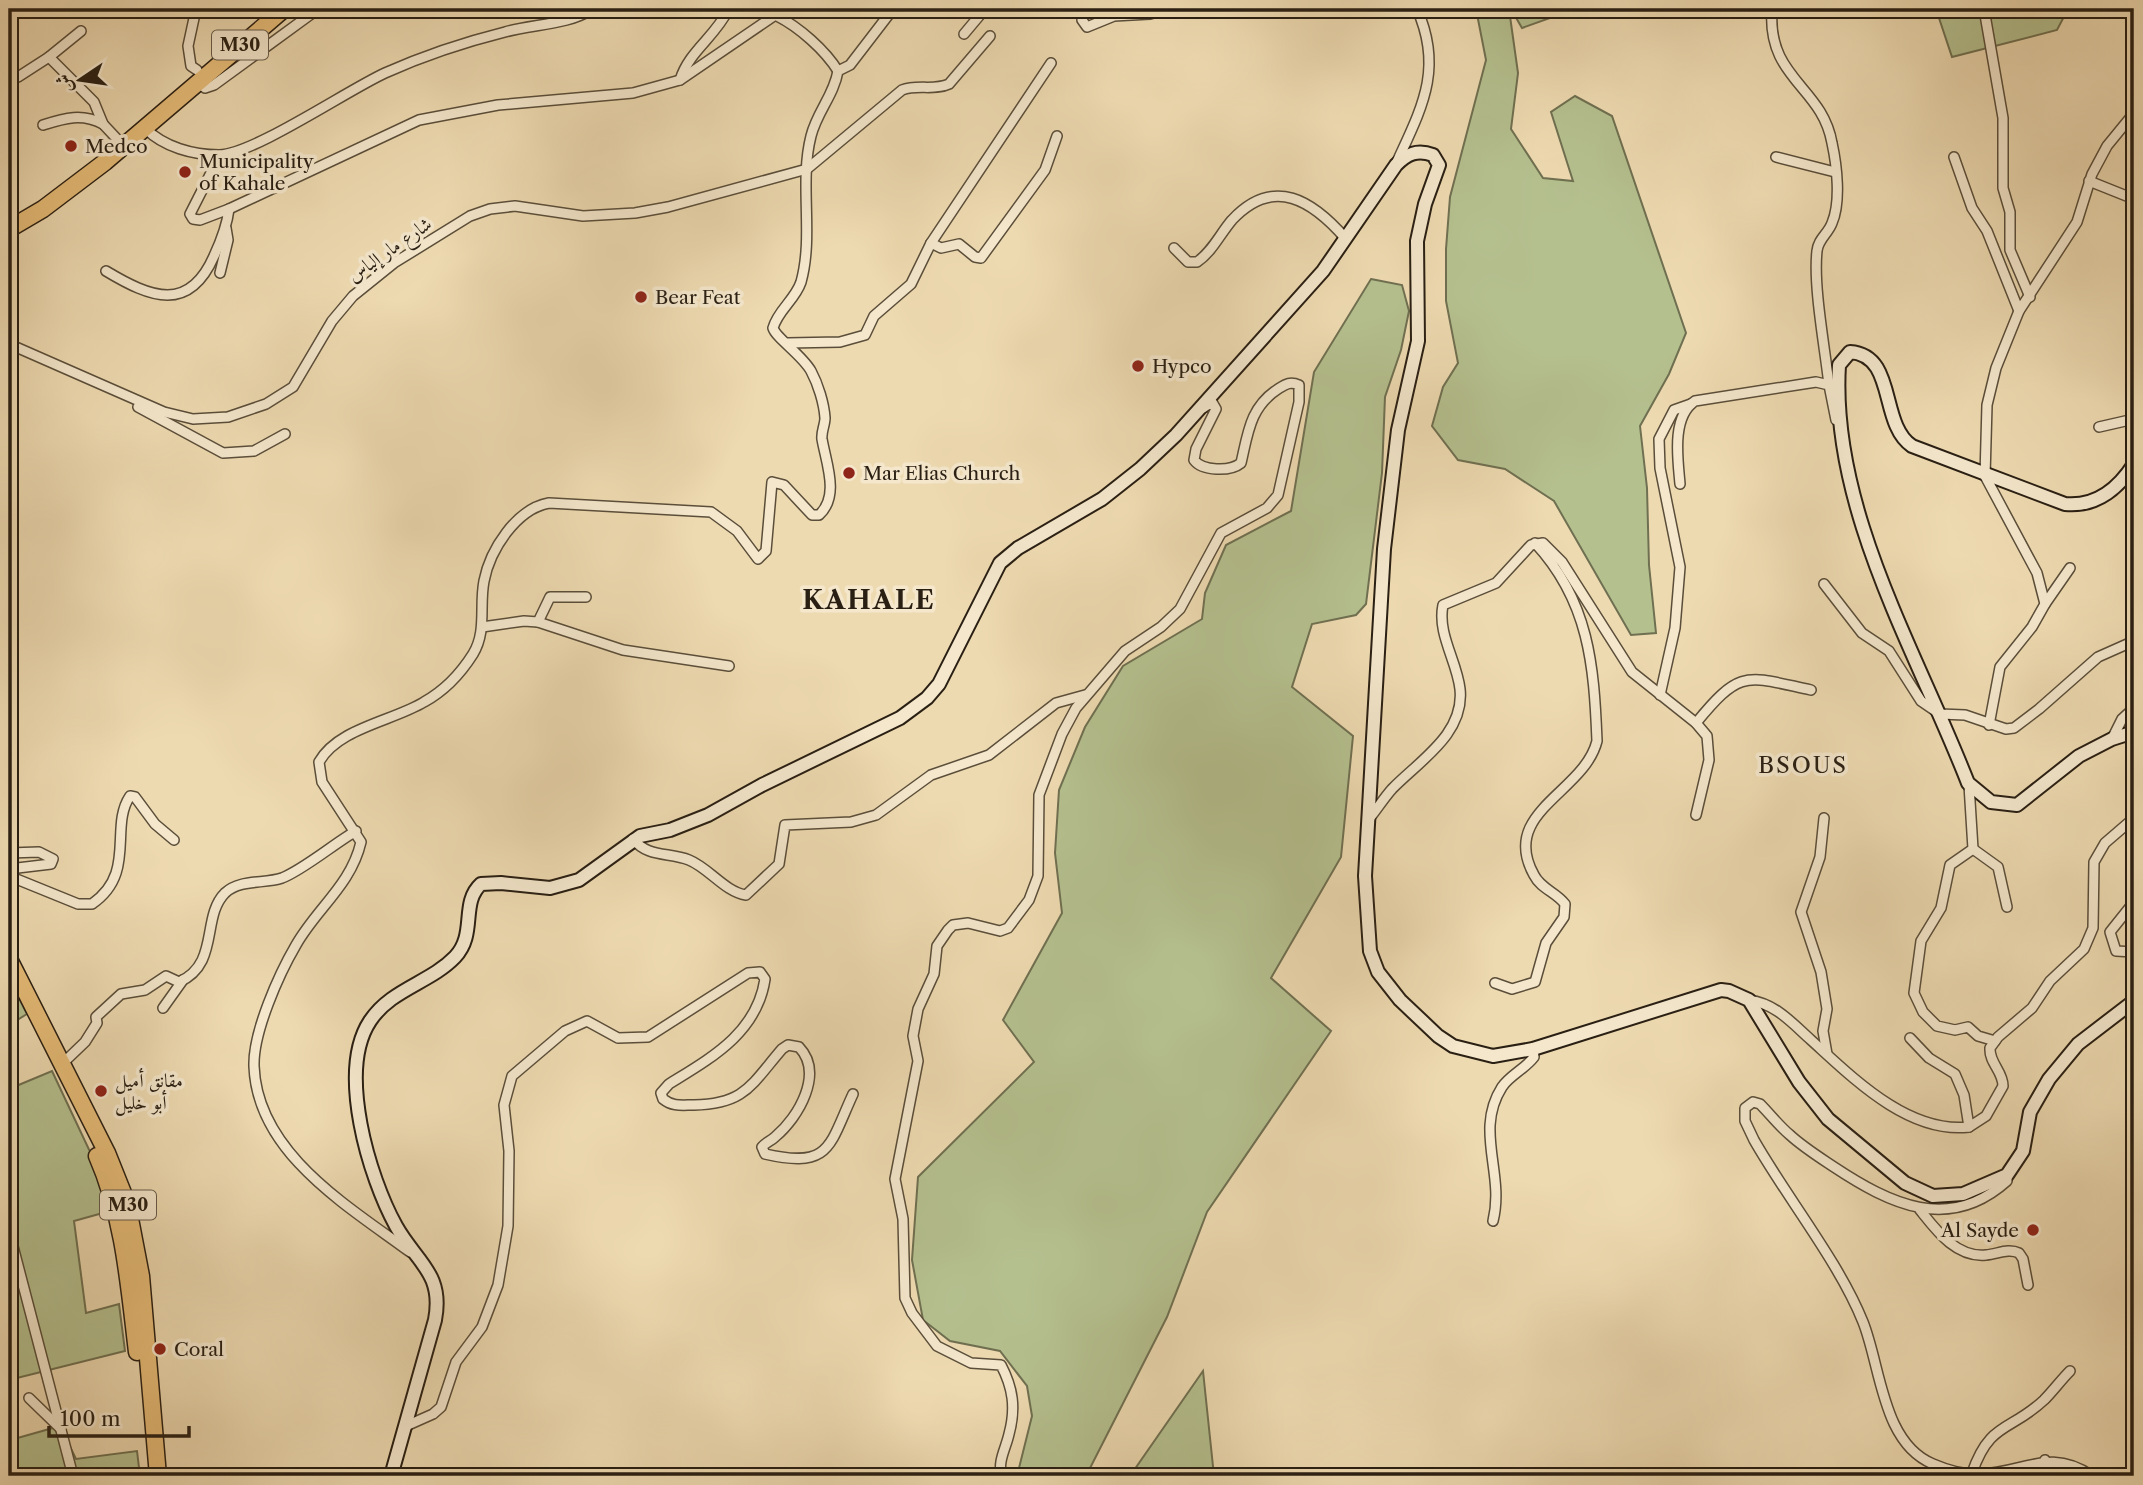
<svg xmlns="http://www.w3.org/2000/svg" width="2143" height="1485" viewBox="0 0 2143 1485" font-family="'Libre Caslon Text',Amiri,serif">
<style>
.green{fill:#b5c08f;stroke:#6f7051;stroke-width:2}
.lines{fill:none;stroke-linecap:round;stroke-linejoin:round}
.street-casing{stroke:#5a4e3a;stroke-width:12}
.secondary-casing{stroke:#291f13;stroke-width:16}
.highway-casing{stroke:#291f13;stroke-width:19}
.street{stroke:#f4e7cc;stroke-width:9}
.secondary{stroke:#f4e7cc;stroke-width:12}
.highway{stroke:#e7bd78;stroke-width:16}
.poi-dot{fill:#8f2418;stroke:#f4e7cc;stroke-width:2.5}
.labels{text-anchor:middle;stroke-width:7;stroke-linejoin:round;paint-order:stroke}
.shield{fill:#f4e7cc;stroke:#665b4a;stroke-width:2}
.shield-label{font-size:18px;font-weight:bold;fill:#291f13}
.poi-label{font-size:19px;fill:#291f13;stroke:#f4e7cc;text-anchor:start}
.street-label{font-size:19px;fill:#291f13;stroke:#f4e7cc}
.quarter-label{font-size:23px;letter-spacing:2px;fill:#291f13;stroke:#f4e7cc}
.district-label{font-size:26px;font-weight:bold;letter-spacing:2px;fill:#291f13;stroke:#f4e7cc}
</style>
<rect width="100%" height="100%" fill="#eedab1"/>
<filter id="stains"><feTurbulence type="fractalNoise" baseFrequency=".00286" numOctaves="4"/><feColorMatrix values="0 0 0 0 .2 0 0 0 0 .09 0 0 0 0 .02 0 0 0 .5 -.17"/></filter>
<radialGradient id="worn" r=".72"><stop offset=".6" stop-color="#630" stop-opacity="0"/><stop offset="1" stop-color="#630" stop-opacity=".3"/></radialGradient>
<!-- green -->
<g class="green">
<polygon points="1476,9 1509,9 1518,73 1511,129 1543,178 1573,181 1551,112 1575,96 1612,116 1686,333 1669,374 1640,426 1647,488 1649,565 1656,633 1631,635 1554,501 1505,469 1458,460 1432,426 1443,387 1458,363 1446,301 1446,249 1450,197 1486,60"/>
<polygon points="1511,9 1575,9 1522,28"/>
<polygon points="1936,9 2068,9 2057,30 1952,57"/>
<polygon points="1371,279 1402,285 1409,311 1401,350 1385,397 1382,473 1366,604 1356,615 1312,624 1292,687 1353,736 1341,857 1271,978 1331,1031 1207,1212 1167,1317 1086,1476 1017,1476 1032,1416 1027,1386 1000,1351 950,1341 923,1320 912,1260 918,1177 1034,1062 1003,1020 1062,913 1055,853 1059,790 1085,727 1123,666 1202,619 1205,593 1226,545 1291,511 1314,372"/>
<polygon points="9,978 27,1014 9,1025"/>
<polygon points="52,1071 117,1209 74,1221 86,1313 119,1304 125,1351 9,1380 9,1089"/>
<polygon points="1203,1371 1214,1476 1130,1476"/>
<polygon points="9,1420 14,1439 60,1426 76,1459 137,1451 140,1476 9,1476"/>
</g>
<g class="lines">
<defs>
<g id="street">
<polyline points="196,9 188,46 191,66 197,70"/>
<polyline points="1083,9 1082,20 1087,27 1114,16 1150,14 1167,9"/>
<polyline points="1984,9 2003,118 2003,188 2010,212 2010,250 2030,297"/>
<path d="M1772,10C1767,79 1822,86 1832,143C1837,166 1841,202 1832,223C1828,234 1818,239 1817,251C1813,286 1825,348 1829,385"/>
<path d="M777,16C799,27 825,50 838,71"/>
<polyline points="964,34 985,9"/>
<polyline points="49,57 94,102 103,124 118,140"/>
<polyline points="18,77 49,57 81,31"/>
<path d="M680,80C689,51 715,37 728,10"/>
<polyline points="197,81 205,88 214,85 318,9"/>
<path d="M43,125C65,118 82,113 103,124"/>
<path d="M146,129C164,147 193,155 219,155C254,154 346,91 385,73C423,56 465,42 505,32C532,24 569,25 592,9"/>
<polyline points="220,155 190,214 193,219 200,220 229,209 419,120 498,105 633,93 680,80 784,9"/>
<polyline points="1776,157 1835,172"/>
<polyline points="1954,157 1972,208 1987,231 2019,311"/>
<path d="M1396,164C1421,109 1444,70 1417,9"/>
<polyline points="2089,181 2134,199"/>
<polyline points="931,243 941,248 959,244 975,257 981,258 1045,170 1057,136"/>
<path d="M1174,248L1188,262H1197C1212,252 1220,234 1232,220C1274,175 1313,201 1346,239"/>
<path d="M106,271C151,298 189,313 214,256C221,241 227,226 229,209"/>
<polyline points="220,273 228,240 226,228"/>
<polyline points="788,343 840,342 865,335 874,316 911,284 931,243 1051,63"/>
<path d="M9,344L164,412L193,419L228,417L266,404L293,387L332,321L353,296L394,263L470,216L490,209L515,206L583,216L635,213L668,207L807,169L902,90C917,84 934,91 949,84L990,36"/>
<polyline points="138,407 223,453 254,451 285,434"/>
<polyline points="2099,427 2134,419"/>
<path d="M1680,484C1678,460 1671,417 1695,401L1816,382L1829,385L1836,420"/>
<polyline points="1824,584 1862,633 1889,651 1921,701 1940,714 1965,715 2006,729 2014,728 2039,709 2098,657 2134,641"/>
<polyline points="2045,604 2070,568"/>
<polyline points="538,622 550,597 586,597"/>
<polyline points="482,627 524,621 538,622 623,650 729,666"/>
<polyline points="1660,695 1675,628 1680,567 1660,468 1659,439 1674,410 1691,404"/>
<path d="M1696,723C1741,668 1746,676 1811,690"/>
<polyline points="1989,725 2000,667 2032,627 2045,604 2037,573 1985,476 1987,405 1996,368 2019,311 2077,222 2092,174 2107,146 2134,113"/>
<polyline points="2112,739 2122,719 2134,708"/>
<polyline points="1969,785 1973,849 1950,865 1941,908 1921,941 1914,993 1923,1012 1937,1026 1955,1030 1968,1027 1978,1036 1995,1041"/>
<polyline points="1824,818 1820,857 1801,912 1821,972 1827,1009 1823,1031 1827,1054"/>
<path d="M1369,819C1377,809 1384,798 1392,789C1419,761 1465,734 1460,689C1457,661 1437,634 1443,605L1496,583L1531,545L1543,543L1562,562L1632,672L1696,723L1707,736L1709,760L1696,815"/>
<path d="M633,839C648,858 669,852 689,860C709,868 725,892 746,895L779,864L785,825L851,822L876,815L931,775L989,755L1056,703L1085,695"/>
<polyline points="1973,849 1998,867 2007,907"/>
<polyline points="9,853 39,852 53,859 51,864 9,869"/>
<path d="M9,876L78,904H92C137,873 109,827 130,796L135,797L155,824L174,840"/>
<polyline points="2134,902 2110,932 2116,951 2134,952"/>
<path d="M1495,983L1512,989L1535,982L1546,943L1564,917L1565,904C1556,892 1541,889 1534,875C1499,812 1584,793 1597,741C1594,665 1589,601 1535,543"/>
<path d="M1749,1000C1776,1004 1791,1022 1811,1040C1853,1078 1908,1134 1969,1127"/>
<polyline points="163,1008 183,980"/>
<path d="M1910,1038L1929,1058L1955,1074L1964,1095L1969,1127L1986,1116L2003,1086C2003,1071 1989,1063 1990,1048L1998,1037L2032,1008L2050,981L2084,949L2093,928L2094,862L2105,843L2134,818"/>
<path d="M61,1065L85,1042L97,1023L96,1017L121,994L145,990L166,976L179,982C220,964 201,917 225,893C240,879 264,884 282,878C303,870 335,843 356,831"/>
<path d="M2007,1175V1181C1949,1233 1890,1204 1834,1167C1819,1157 1803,1147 1790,1135C1779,1126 1770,1114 1760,1104L1753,1102L1745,1108V1121L1754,1140C1787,1198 1839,1262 1863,1322C1881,1367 1882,1443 1933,1464C1947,1470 1965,1475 1980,1474C2024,1473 2049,1447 2092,1476"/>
<path d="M1920,1210C1936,1230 1956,1258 1986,1255C1998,1254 2008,1248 2019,1253L2023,1259L2028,1285"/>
<path d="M1493,1221C1505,1173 1474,1131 1502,1087C1510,1075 1525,1069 1534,1057L1533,1049"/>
<polyline points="9,1231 73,1476"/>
<path d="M410,1252C348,1206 257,1153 254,1066C253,1032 279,974 296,945C317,908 351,885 361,842L322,782L319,762C338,728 393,721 424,702C444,691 461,673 473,654C487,631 479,606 484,581C490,550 516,509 549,503L711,512L737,531L758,559L766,551L772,482L784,485L812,515H819C840,496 826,463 822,439C821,432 825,425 825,418C824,403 818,384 811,371C802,355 776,338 773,328C778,310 795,300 801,282C814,235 799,183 811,136C817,112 834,95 838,71L850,65L893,9"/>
<polyline points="29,1398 61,1429"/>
<path d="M406,1426L433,1414L441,1407L456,1362L482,1327L498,1285L508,1226L509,1151L504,1105L512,1076L565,1031L587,1021L618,1038L648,1037L748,973L760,972L765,979C757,1033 711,1058 669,1084L661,1093L663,1099C673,1107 682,1105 694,1105C745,1104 751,1085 782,1049L788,1045L799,1047C824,1073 799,1117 775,1137C771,1141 766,1142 762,1147L765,1154C831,1169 829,1146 853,1094"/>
<polyline points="2045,1460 2052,1470 2051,1476"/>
<path d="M1972,1473C1990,1421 2010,1432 2044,1400C2053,1391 2061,1380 2070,1371"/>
<path d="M1002,1476C997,1462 1006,1448 1009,1434C1016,1408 1013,1388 1001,1365L971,1363L937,1346L912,1313L905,1298L903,1219L895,1179L918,1061L913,1036L918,1009L934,974L937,946L948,930L953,925L968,923L1000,931L1008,928L1029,900L1038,876L1039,795L1062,734L1076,708L1125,651L1161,627L1180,609L1221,533L1267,508L1278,495L1299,402V385C1290,381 1286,384 1278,389C1250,407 1248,433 1241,463C1230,472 1202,471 1194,460L1196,449L1216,409L1212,402L1203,408"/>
</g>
<g id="secondary">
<path d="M2134,464C2118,489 2096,507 2065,504L1912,446C1879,424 1897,355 1850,352L1839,365C1830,509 1917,652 1968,783L1991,802L2017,805L2079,756L2112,739L2134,732"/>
<path d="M391,1476L435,1320C444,1273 416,1262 396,1226C369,1177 337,1071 370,1021C391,989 430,983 455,957C477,934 460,903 481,884L501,883L550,888L579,880L640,836L670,830L708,815L762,785L900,718L927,698L939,684L1000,563L1018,548L1102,499L1140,469L1176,435L1323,271L1396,165C1407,154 1417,149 1433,155L1439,165L1425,204L1417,241L1418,341L1398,430L1384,549L1365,876L1370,951L1378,972L1400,1000L1438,1036L1453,1046L1493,1056L1533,1049L1721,990L1729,991L1749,1000L1799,1082L1828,1119L1905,1183L1933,1196L1963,1194L2007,1175L2023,1151L2030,1112L2049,1079L2078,1044L2134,1001"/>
</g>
<g id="highway">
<polyline points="9,229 43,209 105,162 284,9"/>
<polyline points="9,959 107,1153 127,1203 141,1276 158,1476"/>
<path d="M97,1156C124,1217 129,1286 137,1352"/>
</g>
</defs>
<!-- street casing -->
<use href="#street" class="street-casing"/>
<!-- secondary casing -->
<use href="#secondary" class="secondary-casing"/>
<!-- highway casing -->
<use href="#highway" class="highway-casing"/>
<!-- street -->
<use href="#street" class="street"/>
<!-- secondary -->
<use href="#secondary" class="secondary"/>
<!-- highway -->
<use href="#highway" class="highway"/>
</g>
<!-- markers -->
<g class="poi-dot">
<circle cx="71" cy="146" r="7"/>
<circle cx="185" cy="172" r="7"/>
<circle cx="641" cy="297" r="7"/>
<circle cx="1138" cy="366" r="7"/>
<circle cx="849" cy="473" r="7"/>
<circle cx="101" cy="1091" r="7"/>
<circle cx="2033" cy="1230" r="7"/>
<circle cx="160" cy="1349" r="7"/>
</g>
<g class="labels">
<!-- shield labels -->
<g class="shield">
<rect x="212" y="30.5" width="56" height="29" rx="5"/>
<rect x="100" y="1190.5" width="56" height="29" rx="5"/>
</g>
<g class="shield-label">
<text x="240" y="51">M30</text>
<text x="128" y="1211">M30</text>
</g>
<!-- poi labels -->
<g class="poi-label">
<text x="85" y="153">Medco</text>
<text x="199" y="168">Municipality<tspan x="199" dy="22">of Kahale</tspan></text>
<text x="655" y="304">Bear Feat</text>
<text x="1152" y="373">Hypco</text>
<text x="863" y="480">Mar Elias Church</text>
<text x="115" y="1087">مقانق أميل<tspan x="115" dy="22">أبو خليل</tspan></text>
<text x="2019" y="1237" text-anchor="end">Al Sayde</text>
<text x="174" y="1356">Coral</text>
</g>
<!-- street labels -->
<g class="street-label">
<text transform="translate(389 249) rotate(-35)" y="7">شارع مار إلياس</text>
</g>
<!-- quarter labels -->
<g class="quarter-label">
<text x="1803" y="773">BSOUS</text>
</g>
<!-- district labels -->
<g class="district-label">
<text x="869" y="609">KAHALE</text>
</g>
</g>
<!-- margin -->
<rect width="2143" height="1485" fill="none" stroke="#eedab1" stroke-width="35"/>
<rect x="10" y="10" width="2122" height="1464" fill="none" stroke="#291f13" stroke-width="3.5"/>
<rect x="18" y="18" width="2108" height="1450" fill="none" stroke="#291f13" stroke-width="2"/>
<!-- north arrow -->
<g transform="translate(80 80) rotate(257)" stroke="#f4e7cc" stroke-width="5" paint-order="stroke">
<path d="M0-5L12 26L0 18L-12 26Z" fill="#291f13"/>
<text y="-10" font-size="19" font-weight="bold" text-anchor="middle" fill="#291f13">ش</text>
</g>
<!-- scale -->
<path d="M49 1426v10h140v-10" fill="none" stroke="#291f13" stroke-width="3.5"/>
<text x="60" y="1426" font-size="21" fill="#291f13" stroke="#f4e7cc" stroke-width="5" paint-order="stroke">100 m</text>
<rect width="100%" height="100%" filter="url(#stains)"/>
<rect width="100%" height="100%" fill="url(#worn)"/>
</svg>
